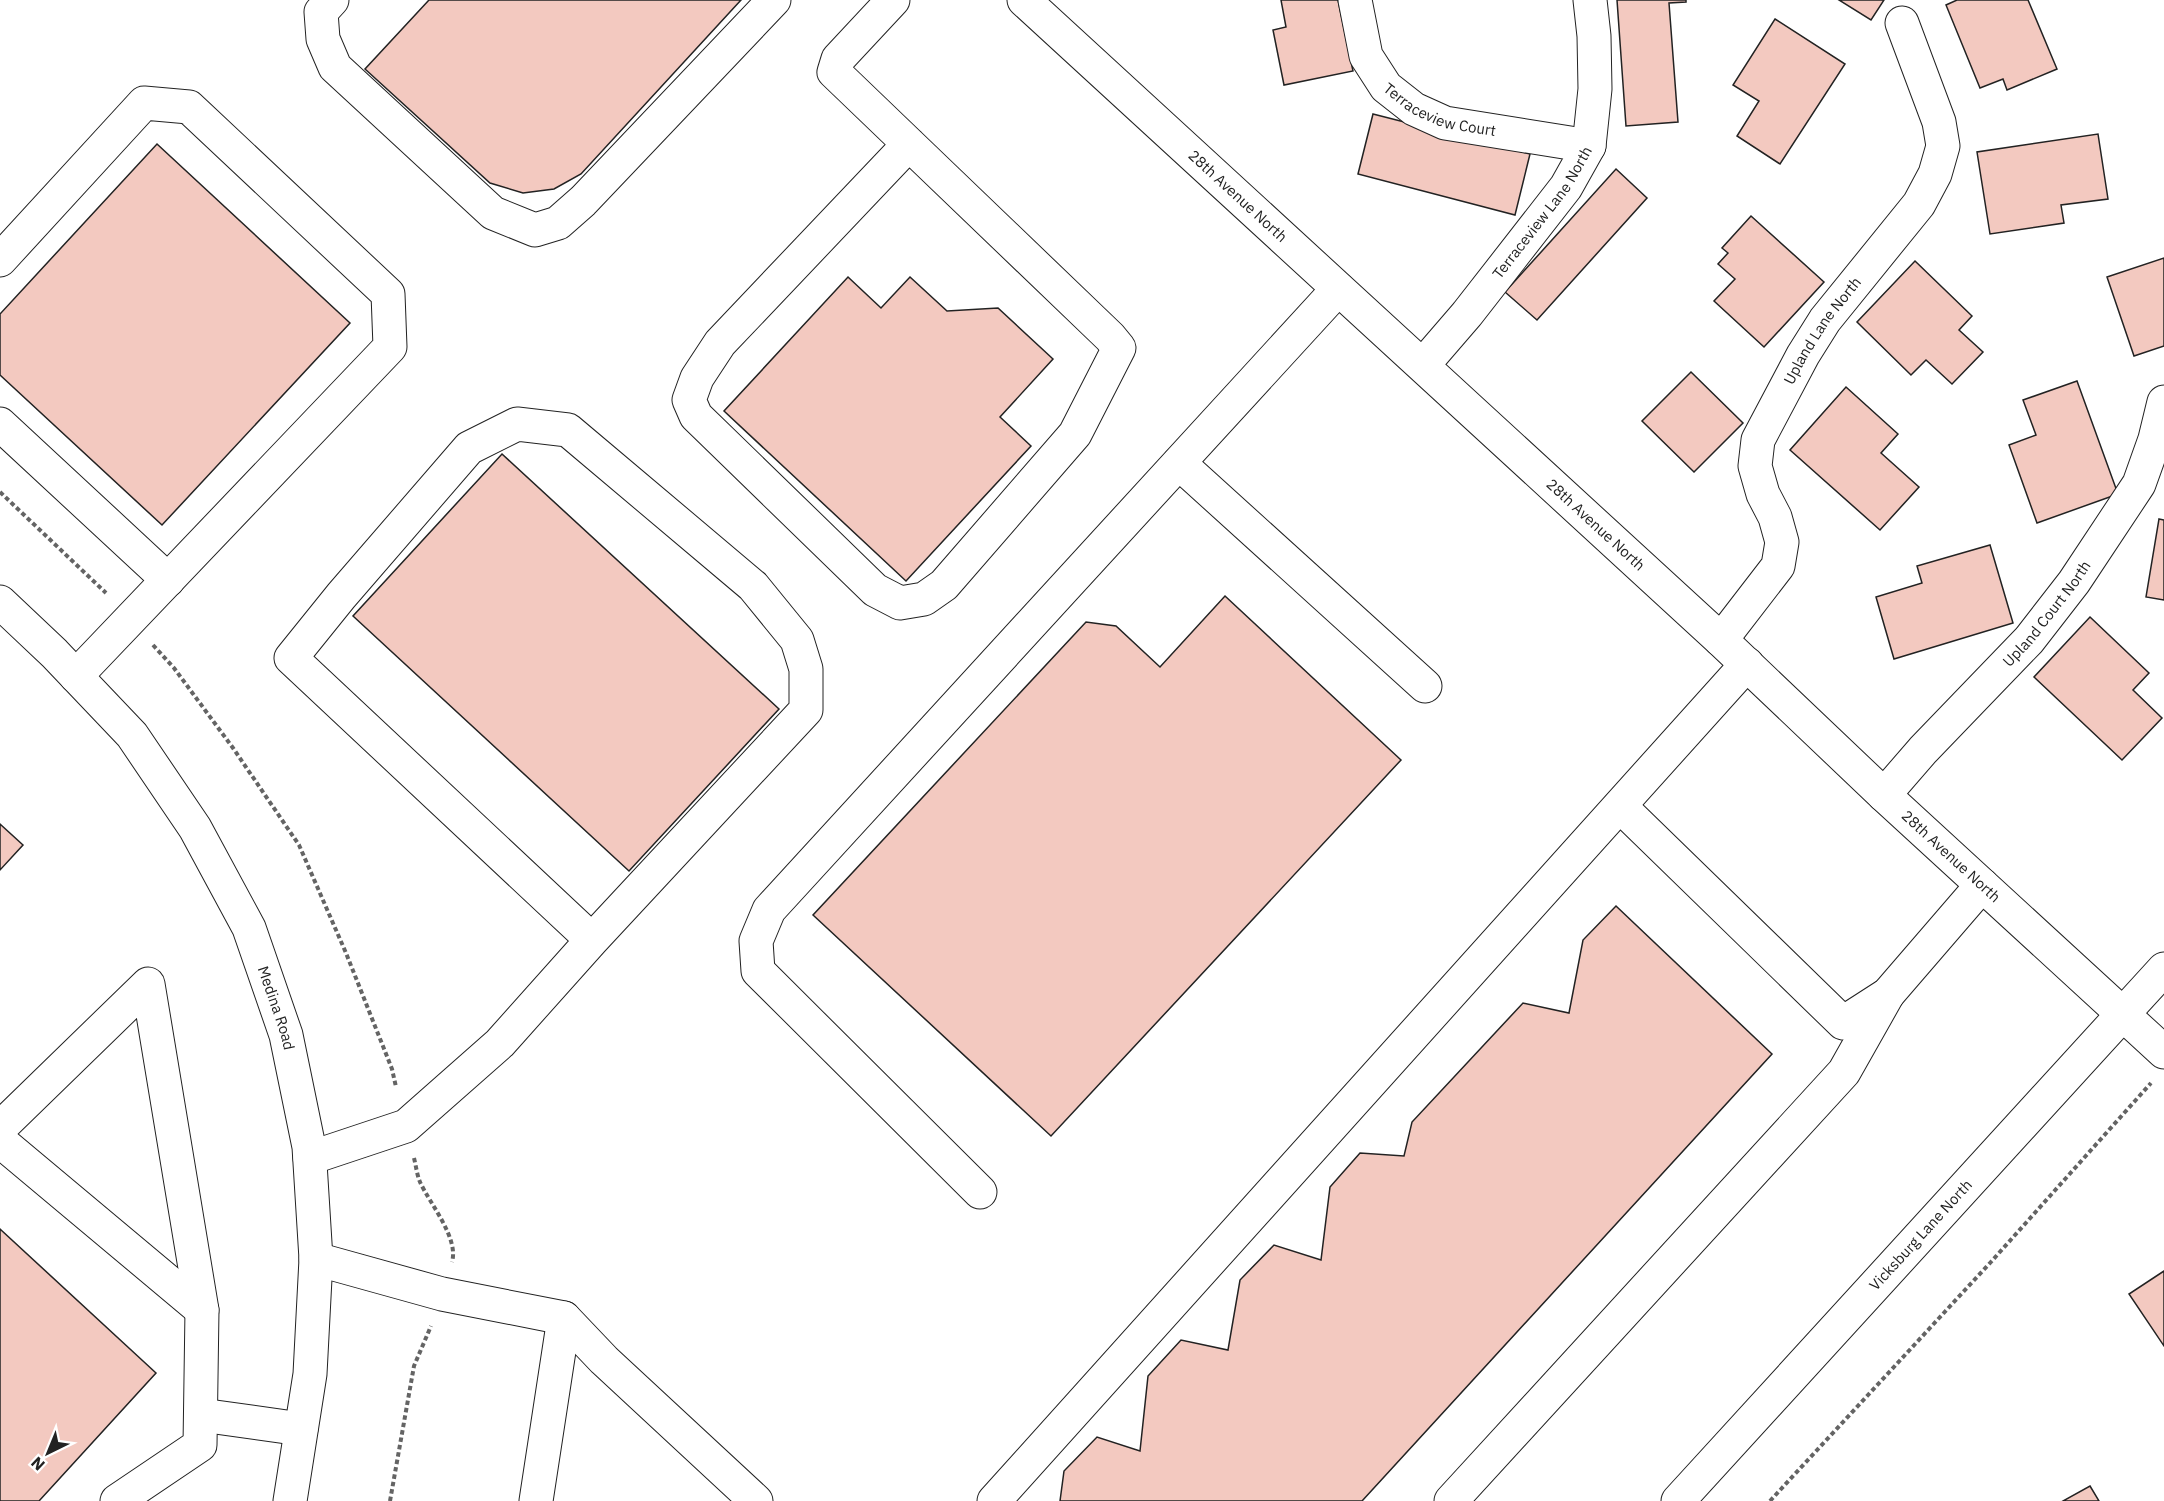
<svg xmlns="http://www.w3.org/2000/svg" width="2164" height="1501" viewBox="0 0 2164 1501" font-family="'IBM Plex Sans',sans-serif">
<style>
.building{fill:#f3c9c0;stroke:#222;stroke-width:1.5}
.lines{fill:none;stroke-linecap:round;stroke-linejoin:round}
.minor-casing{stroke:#222;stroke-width:35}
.major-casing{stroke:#222;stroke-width:35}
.path{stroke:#646464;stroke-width:4;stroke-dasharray:4.5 3;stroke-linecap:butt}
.minor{stroke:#fff;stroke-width:33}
.major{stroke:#fff;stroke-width:33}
.labels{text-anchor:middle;stroke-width:4.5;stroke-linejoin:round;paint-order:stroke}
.street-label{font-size:15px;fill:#222;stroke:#fff}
</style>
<rect width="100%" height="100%" fill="#fff"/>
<!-- building -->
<g class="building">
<polygon points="429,0 741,0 581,174 554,189 523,193 490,183 365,69"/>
<polygon points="1281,0 1338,0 1353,71 1284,85 1273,30 1286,27"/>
<polygon points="1617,0 1686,0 1686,2 1669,3 1678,122 1626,126"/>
<polygon points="1839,0 1884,0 1871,20"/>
<polygon points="1957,0 2028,0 2057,69 2007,90 2003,79 1980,88 1946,5"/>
<polygon points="1775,19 1845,64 1780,164 1737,136 1759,101 1733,85"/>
<polygon points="1373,114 1530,154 1515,215 1358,174"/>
<polygon points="2098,134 2108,199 2061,205 2064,223 1990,234 1977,152"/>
<polygon points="157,144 350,323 162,525 0,375 0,314"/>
<polygon points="1616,169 1647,198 1537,320 1505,292"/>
<polygon points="1751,216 1824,282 1764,347 1714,301 1735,279 1718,264 1728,253 1722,248"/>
<polygon points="2164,258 2164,346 2134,356 2107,277"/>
<polygon points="1915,261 1972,316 1959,330 1983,352 1952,384 1926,360 1911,375 1857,322"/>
<polygon points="848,277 881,308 910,277 947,311 998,308 1053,359 1000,417 1031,446 906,581 724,411"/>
<polygon points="1691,372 1743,423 1694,472 1642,421"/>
<polygon points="2077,381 2118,494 2037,523 2009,445 2036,435 2023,400"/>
<polygon points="1846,387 1898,434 1881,453 1919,487 1880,530 1790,450"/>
<polygon points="502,454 779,709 629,871 353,616"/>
<polygon points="2159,519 2164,520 2164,600 2146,597"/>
<polygon points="1990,545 2013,623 1894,659 1876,597 1922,583 1917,566"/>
<polygon points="1225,596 1401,760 1051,1136 813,915 1086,622 1116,626 1160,667"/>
<polygon points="2090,617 2149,673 2133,690 2162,718 2122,760 2034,677"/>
<polygon points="0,824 23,845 0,870"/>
<polygon points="1616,906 1772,1054 1362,1501 1060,1501 1064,1471 1097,1437 1140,1451 1148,1376 1181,1340 1228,1350 1240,1280 1274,1245 1321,1260 1330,1187 1360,1153 1404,1156 1412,1122 1523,1003 1569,1013 1583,940"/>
<polygon points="0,1229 156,1373 39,1501 0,1501"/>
<polygon points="2164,1271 2164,1346 2129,1294"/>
<polygon points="2090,1486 2099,1501 2063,1501"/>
</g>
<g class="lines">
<defs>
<g id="minor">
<polyline points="332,0 321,12 323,39 335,67 493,213 535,230 558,223 583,201 774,0"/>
<polyline points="893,0 838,59 834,72 1110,337 1119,348 1075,434 944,585 924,599 900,603 875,590 696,416 689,400 697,378 720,343 909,144"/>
<path id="s1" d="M1024,0L1721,640L1884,795L2164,1052"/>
<path id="s2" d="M1355,0L1366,56L1386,87L1414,109L1445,123L1589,146"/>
<polyline points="0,260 144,103 189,107 388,294 390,347 76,676"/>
<path id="s3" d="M1423,365L1467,314L1566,187L1589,146L1595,89L1594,36L1590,0"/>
<polyline points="0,424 168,580"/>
<polyline points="1179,463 1425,686"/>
<path id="s4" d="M0,602L54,653L132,735L195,828L249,928L286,1035L309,1147L316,1259L310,1374L290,1501"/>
<path id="s5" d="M1721,640L1778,566L1782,542L1775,517L1763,494L1755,466L1758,440L1803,355L1825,320L1919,204L1935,174L1943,146L1939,122L1902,23"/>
<path id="s6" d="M1884,795L1923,750L2029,640L2074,582L2139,484L2155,439L2164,402"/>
<polyline points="1620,806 1843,1023 1888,994 1982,885"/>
<polyline points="0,1128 148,984 202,1310 200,1445 117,1501"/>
<polyline points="0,1141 202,1310"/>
<polyline points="310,1158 406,1126 500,1043 592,940 806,710 806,669 797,640 753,586 568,430 517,424 469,448 341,596 291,658 592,940"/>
<polyline points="980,1192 758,971 756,941 769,910 1338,289"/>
<polyline points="316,1259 442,1294 564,1318 604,1360 756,1501"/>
<polyline points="201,1415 301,1429"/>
<polyline points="536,1501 564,1318"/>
<polyline points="994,1501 1747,664"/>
<polyline points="1451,1501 1844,1072 1888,994"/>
</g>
<g id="major">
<path id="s7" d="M1678,1501L2164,969"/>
</g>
</defs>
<!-- minor casing -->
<use href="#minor" class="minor-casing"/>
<!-- major casing -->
<use href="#major" class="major-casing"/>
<!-- path -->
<g class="path">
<polyline points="0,492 106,593"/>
<polyline points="153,645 174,668 233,748 299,845 346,953 392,1069 396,1087"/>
<path d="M414,1158C416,1166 417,1175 420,1182C430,1204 459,1238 452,1262"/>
<polyline points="390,1501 414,1366 431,1326"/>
<polyline points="1770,1501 1990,1263 2151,1083"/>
</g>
<!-- minor -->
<use href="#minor" class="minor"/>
<!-- major -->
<use href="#major" class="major"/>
</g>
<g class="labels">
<!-- street labels -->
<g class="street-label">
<text dy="5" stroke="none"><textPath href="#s2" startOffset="154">Terraceview Court</textPath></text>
<text dy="5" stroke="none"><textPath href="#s1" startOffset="290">28th Avenue North</textPath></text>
<text dy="5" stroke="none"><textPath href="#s3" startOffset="194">Terraceview Lane North</textPath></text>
<text dy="5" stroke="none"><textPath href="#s5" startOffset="352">Upland Lane North</textPath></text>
<text dy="5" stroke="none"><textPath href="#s1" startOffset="776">28th Avenue North</textPath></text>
<text dy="5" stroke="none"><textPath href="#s6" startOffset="244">Upland Court North</textPath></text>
<text dy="5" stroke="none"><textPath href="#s1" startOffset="1262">28th Avenue North</textPath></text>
<text dy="5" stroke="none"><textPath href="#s4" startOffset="498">Medina Road</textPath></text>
<text dy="5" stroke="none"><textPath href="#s7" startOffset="360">Vicksburg Lane North</textPath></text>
</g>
</g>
<!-- north arrow -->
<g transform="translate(48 1453) rotate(223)" stroke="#ffffff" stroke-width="4.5" paint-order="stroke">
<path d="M0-4.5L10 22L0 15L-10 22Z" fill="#222222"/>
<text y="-9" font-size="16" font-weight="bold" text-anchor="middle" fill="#222222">N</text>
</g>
</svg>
